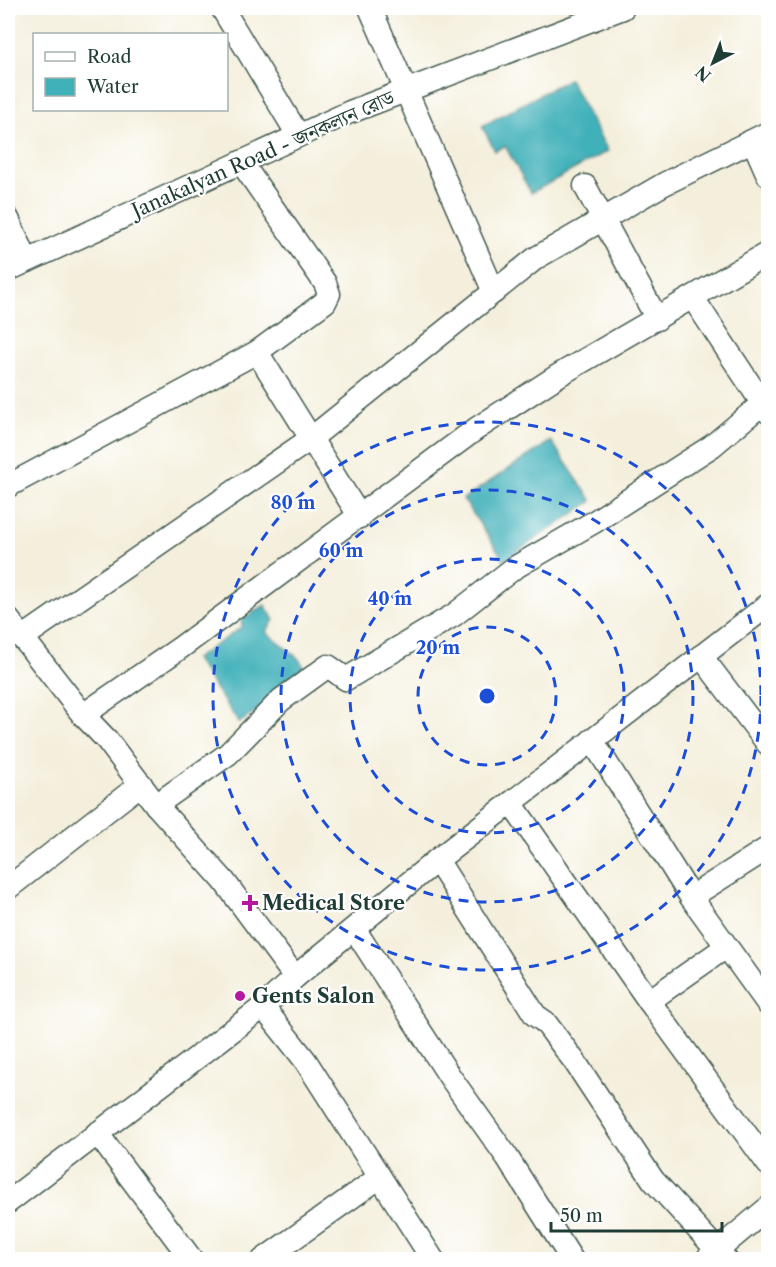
<svg xmlns="http://www.w3.org/2000/svg" width="776" height="1267" viewBox="0 0 776 1267" font-family="'Libre Caslon Text','Noto Serif Bengali',serif">
<style>
.water{fill:#40b0b9;stroke:#307676;stroke-width:1.5}
.lines{fill:none;stroke-linecap:round;stroke-linejoin:round}
.minor-casing{stroke:#3f584d;stroke-width:25}
.minor{stroke:#fff;stroke-width:22}
.ring{fill:none;stroke:#1d4ed8;stroke-width:3;stroke-dasharray:10 8}
.poi-dot{fill:#b5179e;stroke:#fff;stroke-width:2}
.labels{text-anchor:middle;stroke-width:4.5;stroke-linejoin:round;paint-order:stroke}
.street-label{font-size:20px;fill:#1f3d34;stroke:#fff}
.poi-label{font-size:20px;font-weight:bold;fill:#1f3d34;stroke:#fff;text-anchor:start}
.centre{fill:#1d4ed8;stroke:#fff;stroke-width:3}
.ring-label{font-size:18px;text-anchor:middle;font-weight:bold;fill:#1d4ed8;stroke:#fff;stroke-width:4.5;stroke-linejoin:round;paint-order:stroke}
</style>
<rect width="100%" height="100%" fill="#fff"/>
<filter id="ink" filterUnits="userSpaceOnUse"><feTurbulence type="fractalNoise" baseFrequency=".0167" numOctaves="2"/><feDisplacementMap in="SourceGraphic" scale="12" xChannelSelector="R" yChannelSelector="G"/><feConvolveMatrix kernelMatrix="1 2 1 2 8 2 1 2 1" color-interpolation-filters="sRGB"/></filter>
<filter id="wash" filterUnits="userSpaceOnUse"><feTurbulence type="fractalNoise" baseFrequency=".008" numOctaves="4" result="noise"/><feDisplacementMap in="SourceGraphic" scale="24" xChannelSelector="R" yChannelSelector="G"/><feGaussianBlur stdDeviation="1.35" result="paint"/><feColorMatrix in="noise" values="0 0 0 0 0 0 0 0 0 0 0 0 0 0 0 0 0 1.4 0 .05"/><feComposite in="paint" operator="in"/></filter>
<g filter="url(#wash)">
<rect width="100%" height="100%" fill="#f4efdc"/>
<!-- water -->
<g class="water">
<polygon points="569,79 608,151 531,193 505,146 495,151 482,126"/>
<polygon points="551,441 592,501 504,560 463,499"/>
<polygon points="265,605 274,620 266,632 298,658 310,675 239,723 195,659 242,627 241,620"/>
</g>
</g>
<g filter="url(#ink)">
<g class="lines">
<defs>
<g id="minor">
<polyline points="222,8 298,135"/>
<polyline points="370,8 494,292"/>
<polyline points="753,141 768,175"/>
<polyline points="241,162 325,283 329,294 325,302 257,352"/>
<polyline points="585,186 657,319"/>
<polyline points="8,219 27,261"/>
<polyline points="8,270 350,112 623,8"/>
<polyline points="693,298 768,412"/>
<polyline points="8,486 257,352 360,517"/>
<polyline points="8,619 83,715 107,740 156,805 224,881 295,977 263,1007 305,1060 433,1260"/>
<polyline points="22,638 309,440 536,258 664,184 768,133"/>
<polyline points="701,656 768,744"/>
<polyline points="83,715 180,648 476,429 559,375 768,253"/>
<polyline points="592,740 691,897 768,1004"/>
<polyline points="511,803 649,1001 768,1164"/>
<polyline points="156,805 228,754 281,700 328,666 346,679 454,615 514,568 594,522 712,446 768,399"/>
<polyline points="437,860 535,1015 545,1022 575,1062 653,1180 726,1260"/>
<polyline points="8,888 141,784"/>
<polyline points="691,897 768,848"/>
<polyline points="355,930 450,1077 507,1157 572,1260"/>
<polyline points="295,977 437,860 768,605"/>
<polyline points="649,1001 726,947"/>
<polyline points="97,1133 192,1260"/>
<polyline points="8,1202 263,1007"/>
<polyline points="707,1259 768,1208"/>
<polyline points="263,1260 380,1177"/>
</g>
</defs>
<!-- minor casing -->
<use href="#minor" class="minor-casing"/>
<!-- minor -->
<use href="#minor" class="minor"/>
</g>
</g>
<!-- distance rings -->
<g class="ring">
<circle cx="487" cy="696" r="69"/>
<circle cx="487" cy="696" r="137"/>
<circle cx="487" cy="696" r="206"/>
<circle cx="487" cy="696" r="274"/>
</g>
<!-- markers -->
<g class="poi-dot">
<path d="M247 894h6v6h6v6h-6v6h-6v-6h-6v-6h6z"/>
<circle cx="240" cy="996" r="6"/>
</g>
<g class="labels">
<!-- street labels -->
<g class="street-label">
<text transform="translate(263 154) rotate(-24)" y="7">Janakalyan Road - জনকল্যন রোড</text>
</g>
<!-- poi labels -->
<g class="poi-label">
<text x="262" y="910">Medical Store</text>
<text x="252" y="1003">Gents Salon</text>
</g>
</g>
<circle cx="487" cy="696" r="9" class="centre"/>
<g class="ring-label">
<text x="293" y="509">80 m</text>
<text x="341" y="557">60 m</text>
<text x="390" y="605">40 m</text>
<text x="438" y="654">20 m</text>
</g>
<!-- margin -->
<rect width="776" height="1267" fill="none" stroke="#fff" stroke-width="30"/>
<!-- legend -->
<rect x="33" y="33" width="195" height="78" fill="#ffffff" stroke="#a5b1ae" stroke-width="1.5"/>
<rect x="45" y="52" width="30" height="9" fill="#ffffff" stroke="#a5b1ae" stroke-width="1.5"/>
<text x="87" y="63" font-size="18" fill="#1f3d34">Road</text>
<rect x="45" y="78" width="30" height="18" fill="#40b0b9" stroke="#a5b1ae" stroke-width="1.5"/>
<text x="87" y="93" font-size="18" fill="#1f3d34">Water</text>
<!-- north arrow -->
<g transform="translate(713 63) rotate(222)" stroke="#ffffff" stroke-width="4.5" paint-order="stroke">
<path d="M0-4.5L10 22L0 15L-10 22Z" fill="#1f3d34"/>
<text y="-9" font-size="16" font-weight="bold" text-anchor="middle" fill="#1f3d34">N</text>
</g>
<!-- scale -->
<path d="M551 1222v9h171v-9" fill="none" stroke="#1f3d34" stroke-width="3"/>
<text x="560" y="1222" font-size="18" fill="#1f3d34" stroke="#ffffff" stroke-width="4.5" paint-order="stroke">50 m</text>
</svg>
